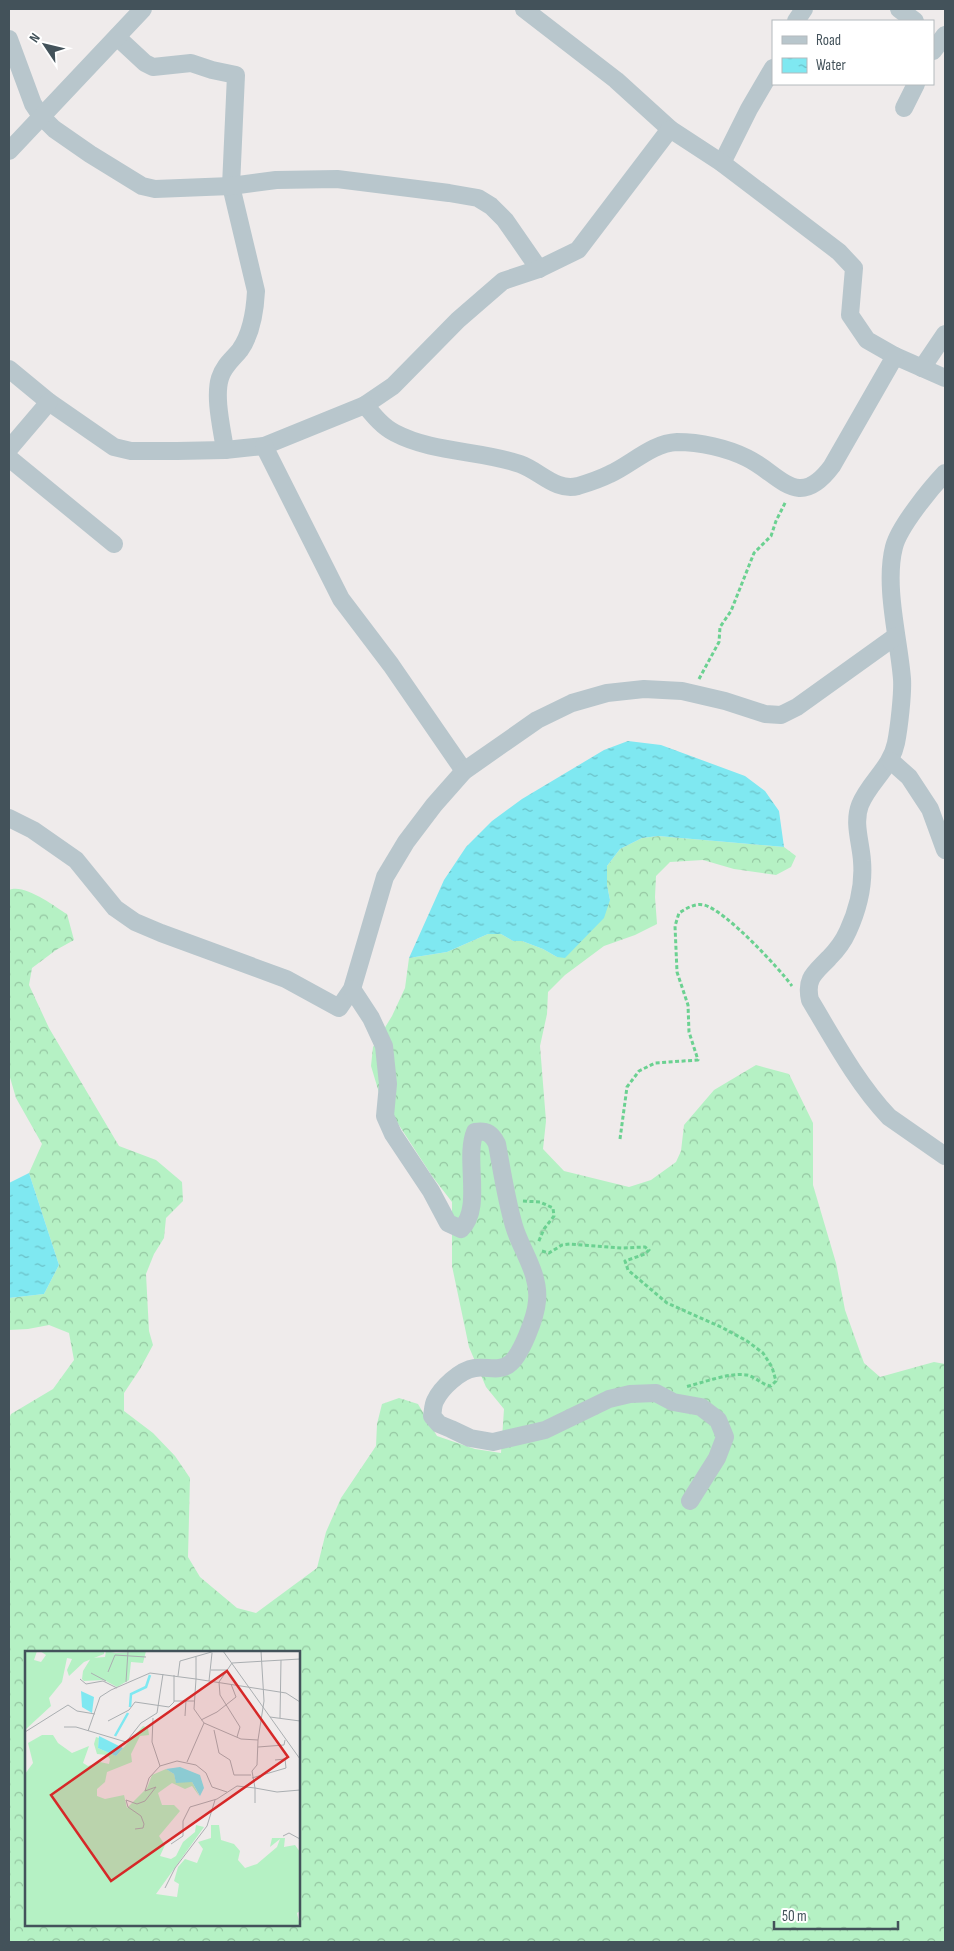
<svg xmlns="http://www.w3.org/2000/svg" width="954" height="1951" viewBox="0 0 954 1951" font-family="'Sofia Sans Condensed',sans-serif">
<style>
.forest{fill:url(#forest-crowns);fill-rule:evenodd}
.water{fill:url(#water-ripples)}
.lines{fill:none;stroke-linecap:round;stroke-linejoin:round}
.path{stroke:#6bd191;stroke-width:3;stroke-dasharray:4 2.5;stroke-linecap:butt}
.minor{stroke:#b8c6cc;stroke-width:18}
.inset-river{fill:none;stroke:#7fe8f1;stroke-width:2.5}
.inset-road{fill:none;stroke:#aaaeb1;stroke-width:1}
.view{fill:#d62828;fill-opacity:0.15;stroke:#d62828;stroke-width:2.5}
.inset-edge{fill:none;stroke:#43525a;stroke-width:2.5}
</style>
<defs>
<pattern id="forest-crowns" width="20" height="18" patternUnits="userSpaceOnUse" patternTransform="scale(1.25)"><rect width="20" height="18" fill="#b5f1c4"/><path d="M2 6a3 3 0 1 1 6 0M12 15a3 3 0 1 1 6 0" fill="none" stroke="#95c6a2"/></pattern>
<pattern id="water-ripples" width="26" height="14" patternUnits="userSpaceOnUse" patternTransform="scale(1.25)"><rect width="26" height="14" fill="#7fe8f1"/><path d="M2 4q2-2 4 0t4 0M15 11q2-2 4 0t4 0" fill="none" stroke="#6abfc6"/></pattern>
</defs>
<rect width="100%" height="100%" fill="#efebeb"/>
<!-- forest -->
<path class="forest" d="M658,836L784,847L796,856L791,867L776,875L734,869L703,860L670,862L656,876L655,897L657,924L635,935L604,946L565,975L548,992L547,1014L540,1046L546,1121L543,1149L564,1171L629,1187L651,1180L676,1162L681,1151L684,1125L714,1090L756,1065L789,1074L813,1123V1185L836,1263L845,1310L864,1363L880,1377L934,1362L945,1364V1942H9V1419L11,1414L53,1389L74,1360L69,1333L49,1325L28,1329L9,1330V1298L44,1294L59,1265L29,1173L42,1144L16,1098L9,1074V890C24,883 54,906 67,914L74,940L56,950L32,968L29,985L49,1028L119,1146L156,1160L182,1182L183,1201L166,1218L164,1238L154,1254L146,1274L149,1331L153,1345L140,1369L124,1393V1411L153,1433L175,1456L190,1478L188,1557L200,1577L237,1608L256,1613L317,1568L326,1532L341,1498L376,1446L377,1424L382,1404L399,1398L418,1404L437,1436L475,1449L501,1453L504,1409L486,1387L469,1347L452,1266V1202L432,1176L380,1096L371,1066L373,1047L392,1016L405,988L409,958L447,952L488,934H501L513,941H522L543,949L557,957L610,900L607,885V866L620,849L642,838ZM26,1652H299V1925H26Z"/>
<!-- water -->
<g class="water">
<polygon points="628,741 661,745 745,776 765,791 779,811 784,847 658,836 642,838 620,849 607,866 607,885 610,900 604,918 565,958 557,957 543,949 522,941 513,941 501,934 488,934 447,952 409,958 444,880 466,847 492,821 522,799 604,750"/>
<polygon points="29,1173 59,1265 44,1294 9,1298 9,1183"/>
</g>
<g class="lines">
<!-- path -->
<g class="path">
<polyline points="699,679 719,642 720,627 731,611 754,553 771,536 776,521 786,501"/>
<path d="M620,1139L627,1087L639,1071L655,1063L698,1060L689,1032L688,1005L677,972L675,926L679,913C687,908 695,903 704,905C725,910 779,968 792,986"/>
<polyline points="523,1201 540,1202 553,1208 554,1216 544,1229 538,1243"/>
<path d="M542,1251L549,1253L562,1245L570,1244L622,1248L645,1247L649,1250L645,1254L625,1261L628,1270L667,1303L721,1327L747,1341L763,1353L772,1367L776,1381L771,1386C762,1385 756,1377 747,1375C730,1372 702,1383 685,1387"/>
</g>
<!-- minor -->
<g class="minor">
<polyline points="524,9 616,80 670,129"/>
<polyline points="899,9 915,21"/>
<polyline points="796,21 804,9"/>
<path d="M117,37L145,63L153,67L191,63L212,70L236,75L231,186L256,291C255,311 252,333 240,350C233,359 224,365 220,378C214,397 222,429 225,450"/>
<polyline points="9,39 33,104 41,116 54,129 90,154 142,186 155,189 231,186 276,180 337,179 449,193 478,198 491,206 505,220 539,269"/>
<polyline points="933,51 945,35"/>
<polyline points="904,108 916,84"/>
<polyline points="9,151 143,9"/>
<polyline points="722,163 749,109 773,68"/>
<polyline points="922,368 945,334"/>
<polyline points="9,369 49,402 114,447 131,451 177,451 225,450 264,446 365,405 393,386 458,320 503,281 539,269 578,250 670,129 722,163 839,252 854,268 850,315 867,340 895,356 945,378"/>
<path d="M365,405C374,416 383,427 395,433C433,453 480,450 520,464C540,471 556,492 578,486C588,483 600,479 610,474C632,464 652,443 677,442C700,442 727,448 747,458C780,474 798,512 832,466L895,356"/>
<polyline points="264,446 341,599 391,665 464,771"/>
<polyline points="9,449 49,402"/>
<polyline points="9,458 114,544"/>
<path d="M945,473C930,489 899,527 894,547C884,586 899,640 902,679C903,693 899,728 896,743C891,768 869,782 860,805C853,823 861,843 862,861C864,885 858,909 848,931C844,940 836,951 829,958C815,973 805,978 810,1000C834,1040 857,1083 889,1117L945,1156"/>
<polyline points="891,761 909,777 930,809 945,850"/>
<polyline points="9,818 33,830 76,860 115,908 135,922 161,933 286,979 339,1008 352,989 385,877 406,842 434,805 464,771 537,720 572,703 607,693 644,689 682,691 725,701 765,714 781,715 797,707 896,636"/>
<path d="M352,989L371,1018L384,1046L388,1084L385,1116L393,1134L431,1191L448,1223L461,1229C483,1209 464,1158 475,1132C487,1130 492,1134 497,1144C502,1171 506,1199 514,1226C521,1250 540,1274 537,1301C536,1316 521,1357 508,1365C497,1372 487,1366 475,1368C460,1370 441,1388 435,1401C433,1405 433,1411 432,1416L439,1424L451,1429L470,1438L493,1442L545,1430L609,1399L630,1394L656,1393L673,1402L701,1407L718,1420L725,1437L717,1458L690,1501"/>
</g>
</g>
<!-- overview -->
<g transform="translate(25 1651)">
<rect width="275" height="275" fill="#efebeb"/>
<path d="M0,0H12L9,9L16,11L21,4L15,0H79V3L59,11L44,25L42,19L47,8L42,7L37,31L24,47L26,55L0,79ZM118,75L123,77L124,84L115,85L106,103L107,111L82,121L80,131L72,138V145L80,148L99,144L102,157L122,137L127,124L141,118L149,123L151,131H167L175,146L167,135L160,138L147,132L133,142L137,154H149L155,160L134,185L140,194L135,205L146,208L151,205L158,191L170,181L171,174L179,176L131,243L152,246L154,233L149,230L153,216L160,208L172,212L178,198L173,191L186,187V174H194L196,189L209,193L215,200L213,209L220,217L232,213L252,196L255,188L245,196L247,187H260L259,196L270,194L275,201V260L272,262L275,275H0V123L8,112L3,92L17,84H28L33,92L47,102L64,95L58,112L63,115L75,111L84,113L85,108L82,104L72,103L69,93L71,86L74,87L73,97L91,105Z" fill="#b5f1c4"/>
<path d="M81,0L91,2L121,0L118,12L106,11L104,29L92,36L79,29L59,30L57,28L58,20L66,7L80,6Z" fill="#b5f1c4"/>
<path d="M56,40L69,46L67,62L57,56ZM74,85L98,97L91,105L73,97ZM155,116L175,124L179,137L175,145L167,131L151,132L149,123L141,118Z" fill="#7fe8f1"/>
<path class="inset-river" d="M105,56L106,43L121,36L125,24M90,85L103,62"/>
<path class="inset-road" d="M198,0L275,108M171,6V28L261,42L275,51M186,19H202M83,21L90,4L121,6M66,22L81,30M153,25L155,10L190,0M55,28L61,33L78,30L92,37M184,30L187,2M101,31L103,0M149,50H169M160,65L161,49M245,66L275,70M128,67L127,91L135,115M255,67L256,9M176,69L192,61L211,46L206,33M83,70L104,59L110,51L144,56L149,51V24M39,76H51L101,91L116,72L132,62L138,23M189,79L194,102L205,109L209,124H226M63,80L75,46L86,39L125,22L171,28L169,58L179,72L216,88L233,89L232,114L227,120L230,137L252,141L275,139M0,81L43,54L52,60L70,63M212,86L215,76L195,44L194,31L207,12L275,8M233,89L239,50L236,0M233,96L259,94L260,89M162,111L179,72M227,127L261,117L260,108L250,109M110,178L118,177L119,173L116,165L103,156L101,149L112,153L120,150L131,136L120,140L124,127L135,115L152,110L171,114L181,122L187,136L202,141M258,185L264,182L275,188M146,193L158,185V170L165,156L192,148L212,135L230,137V152M140,237L150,217L182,175L190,149"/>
<path class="view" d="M202,20L263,106L86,230L26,144Z"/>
<rect width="275" height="275" class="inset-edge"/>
</g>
<!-- border -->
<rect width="954" height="1951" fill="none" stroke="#43525a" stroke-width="20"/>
<!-- legend -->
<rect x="772" y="20" width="162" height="65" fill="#ffffff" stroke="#b4babd"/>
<rect x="782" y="36" width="25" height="8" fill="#b8c6cc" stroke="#b4babd"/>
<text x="816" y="45" font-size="15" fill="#43525a">Road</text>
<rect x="782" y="58" width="25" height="15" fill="url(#water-ripples)" stroke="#b4babd"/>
<text x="816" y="70" font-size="15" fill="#43525a">Water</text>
<!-- north arrow -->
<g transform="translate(45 45) rotate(305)" stroke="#ffffff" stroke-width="4" paint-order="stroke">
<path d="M0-4L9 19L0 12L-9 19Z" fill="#43525a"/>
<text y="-8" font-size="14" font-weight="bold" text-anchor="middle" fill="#43525a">N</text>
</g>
<!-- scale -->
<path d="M774 1921v8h124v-8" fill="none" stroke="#43525a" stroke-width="2.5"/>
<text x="782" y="1921" font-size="15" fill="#43525a" stroke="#ffffff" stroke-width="4" paint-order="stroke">50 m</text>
</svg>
